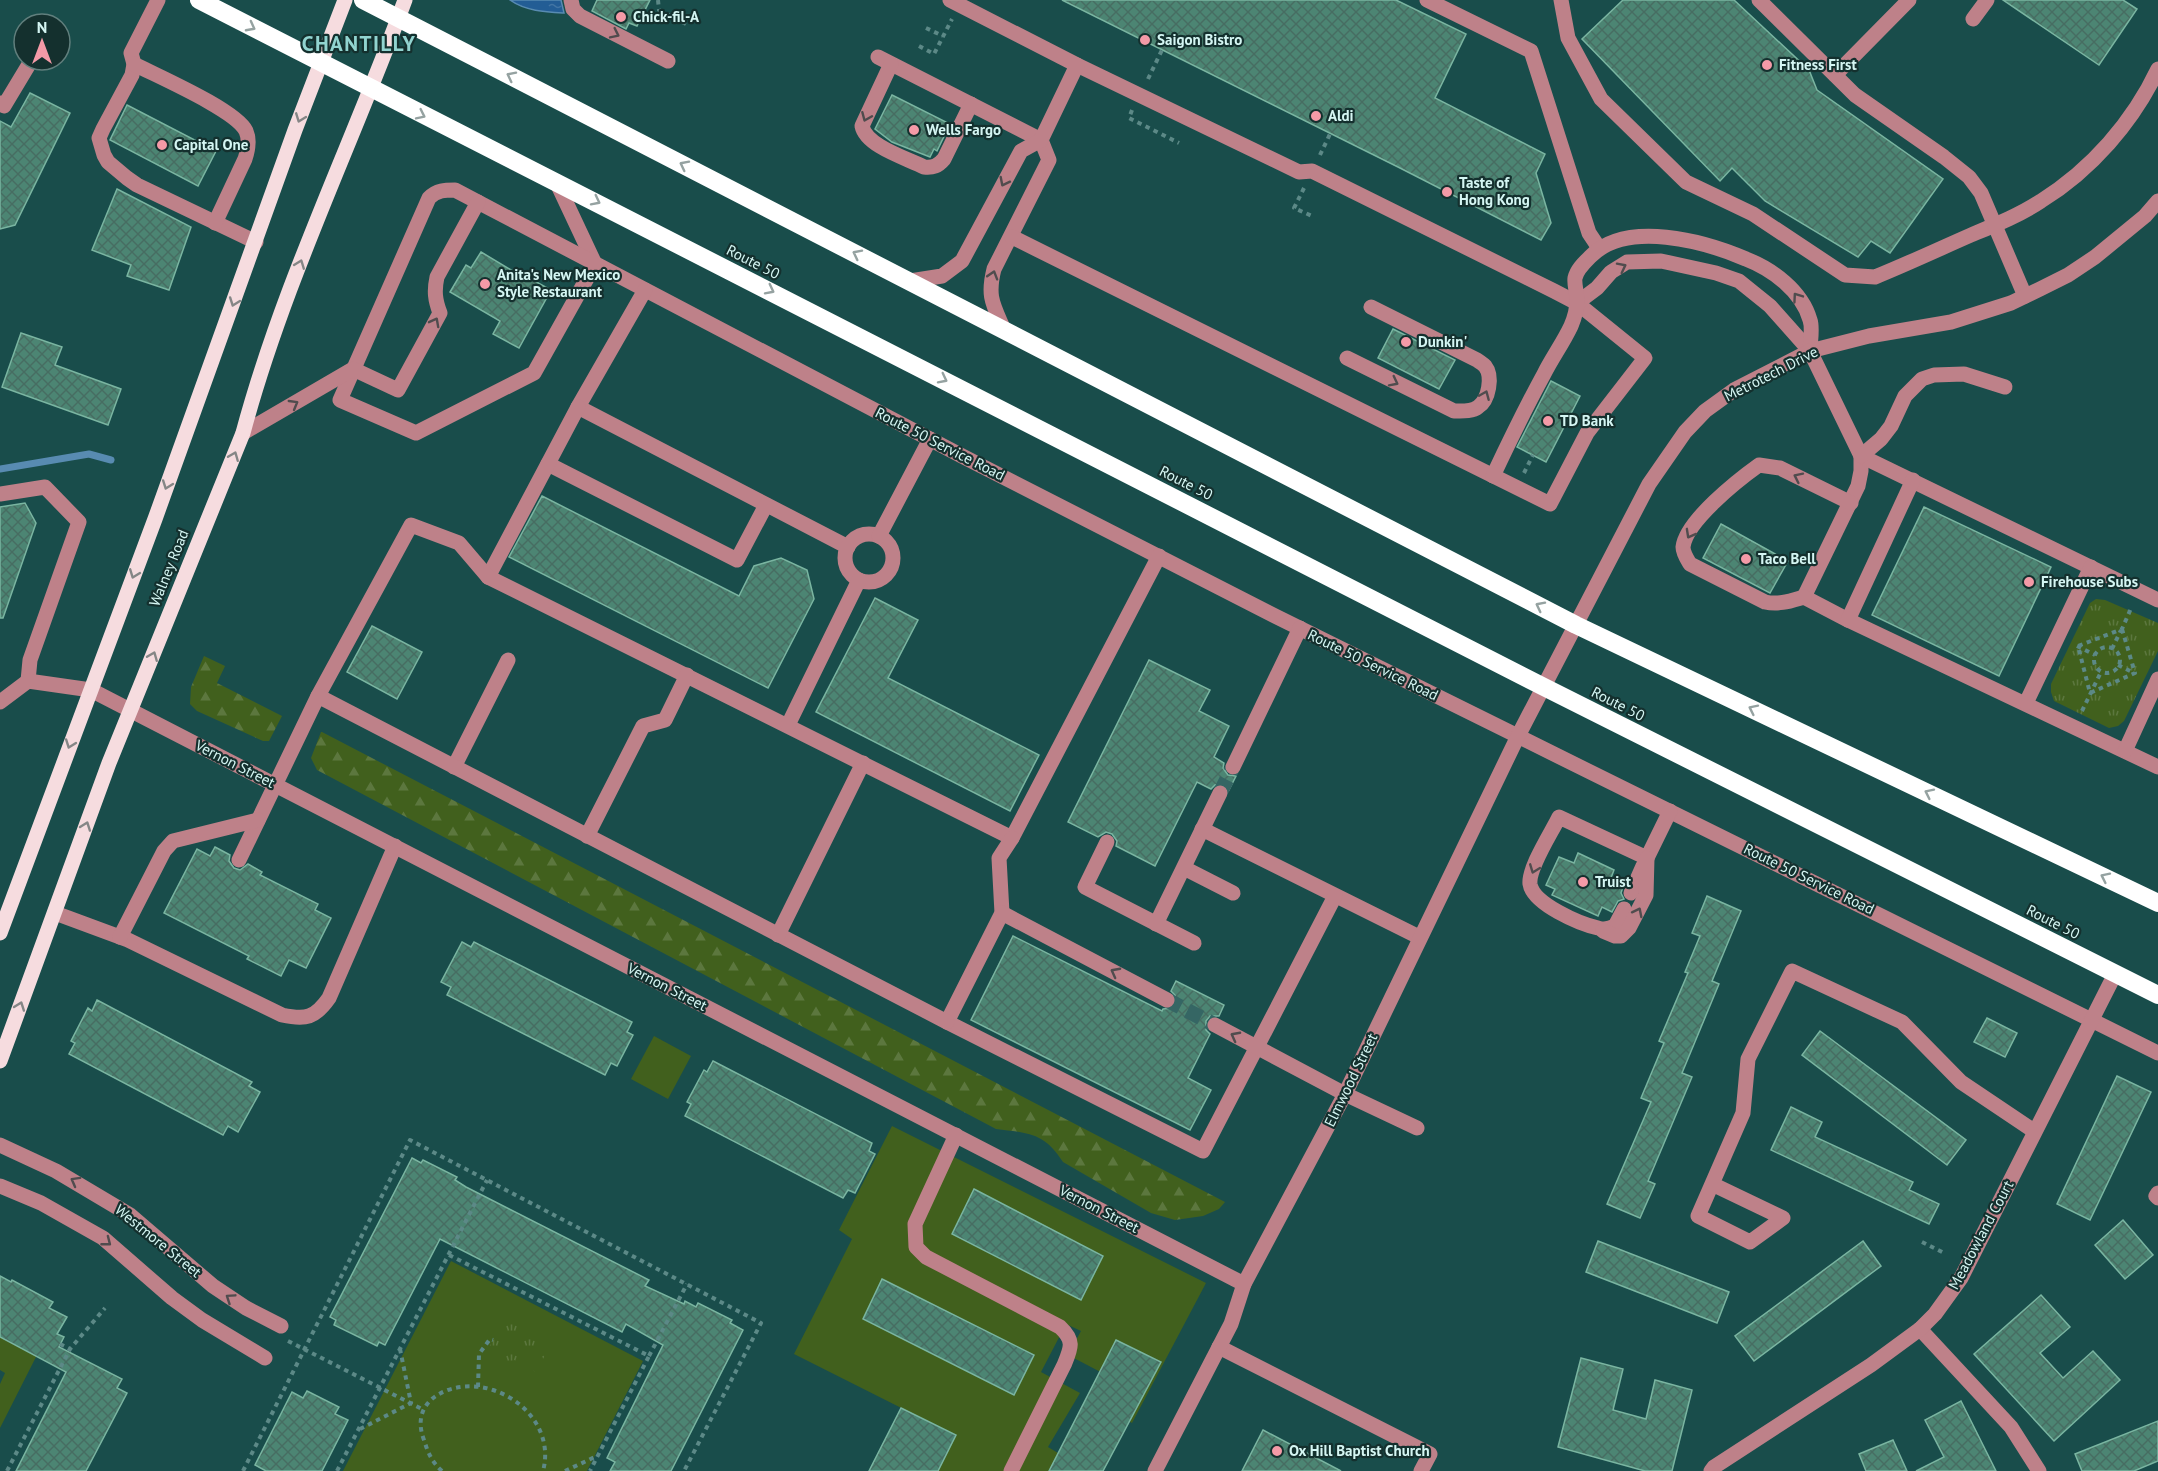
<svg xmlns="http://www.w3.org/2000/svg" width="2158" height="1471" viewBox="0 0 2158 1471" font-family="'PT Sans',sans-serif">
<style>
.grass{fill:#41601d}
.forest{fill:url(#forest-firs)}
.park{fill:url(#park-tufts)}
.water{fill:url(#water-ripples);stroke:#588bb1;stroke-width:1.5}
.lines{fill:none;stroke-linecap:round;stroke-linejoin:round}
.stream{stroke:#588bb1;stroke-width:7}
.building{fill:url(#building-cross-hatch);stroke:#7ab5a1;stroke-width:1.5}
.minor-tunnel{stroke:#356664;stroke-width:15;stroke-dasharray:15 8;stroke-linecap:butt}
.path{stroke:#5c8987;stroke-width:4;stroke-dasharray:4.5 4.5;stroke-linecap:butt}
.minor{stroke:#be8189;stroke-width:15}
.major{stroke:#f6dcdf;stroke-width:15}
.highway{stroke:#fff;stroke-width:18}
.oneway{stroke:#95a2a1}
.oneway2{stroke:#504c4e}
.oneway3{stroke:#858686}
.poi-dot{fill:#f49aa7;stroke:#14302e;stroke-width:2}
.labels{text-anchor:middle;stroke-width:4.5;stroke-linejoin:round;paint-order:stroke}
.poi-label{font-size:15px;font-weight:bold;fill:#d5f6f3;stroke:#14302e;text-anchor:start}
.street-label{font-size:15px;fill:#d5f6f3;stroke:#14302e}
.district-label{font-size:21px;font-weight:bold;letter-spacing:1.5px;fill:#91d4d0;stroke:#14302e}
</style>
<defs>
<pattern id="forest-firs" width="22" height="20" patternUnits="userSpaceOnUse" patternTransform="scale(1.5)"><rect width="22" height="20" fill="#41601d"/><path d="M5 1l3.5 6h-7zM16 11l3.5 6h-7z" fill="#5c773e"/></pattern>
<pattern id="park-tufts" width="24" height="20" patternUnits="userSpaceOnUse" patternTransform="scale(1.5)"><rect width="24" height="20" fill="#41601d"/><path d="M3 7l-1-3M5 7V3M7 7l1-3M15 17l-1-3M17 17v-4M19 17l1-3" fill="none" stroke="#5c773e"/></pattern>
<pattern id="water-ripples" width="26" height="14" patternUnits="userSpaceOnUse" patternTransform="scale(1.5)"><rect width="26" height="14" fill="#235d95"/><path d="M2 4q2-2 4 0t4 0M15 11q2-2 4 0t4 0" fill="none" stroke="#4275a4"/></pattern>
<pattern id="building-cross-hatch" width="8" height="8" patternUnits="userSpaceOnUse" patternTransform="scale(1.5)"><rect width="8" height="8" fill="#4c8573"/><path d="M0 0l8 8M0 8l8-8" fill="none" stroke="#476d62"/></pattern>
</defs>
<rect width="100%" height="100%" fill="#194d4b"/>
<!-- grass -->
<g class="grass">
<polygon points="654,1036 691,1056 668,1099 631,1079"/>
<polygon points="892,1126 1206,1283 1132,1423 1099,1403 1112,1378 1068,1355 1081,1331 1066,1324 1041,1372 1080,1393 1048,1447 1088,1471 938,1471 955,1435 794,1354 852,1239 839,1230"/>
<polygon points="451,1261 643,1361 587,1471 343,1471"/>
<polygon points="0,1337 37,1355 0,1428 0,1384 5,1373 0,1370"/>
</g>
<!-- forest -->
<g class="forest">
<polygon points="204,656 225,666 217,683 282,716 269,741 263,741 197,711 190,704 191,687"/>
<path d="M321,732H322L1225,1202L1219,1209L1203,1216L1175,1220L1151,1213L1063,1162C1044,1132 1028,1133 996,1129L317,770L311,758Z"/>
</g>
<!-- park -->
<g class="park">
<polygon points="2096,599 2105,600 2158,623 2158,651 2124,721 2118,726 2109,728 2054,701 2051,692 2051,684 2090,603"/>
<polygon points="507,1315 530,1327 528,1331 551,1344 536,1372 514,1360 511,1366 486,1353"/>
</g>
<!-- water -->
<path class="water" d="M510,0H561L564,13C546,12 525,11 510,0Z"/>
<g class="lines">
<!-- stream -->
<polyline class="stream" points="0,469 89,454 111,460"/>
</g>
<!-- building -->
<g class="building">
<polygon points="597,0 650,0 637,26 629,23 626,29 592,11"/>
<polygon points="1062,0 1396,0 1466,34 1435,98 1545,154 1536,173 1551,223 1541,240 1400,168"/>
<polygon points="1623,0 1734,0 1809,70 1817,90 1943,179 1890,253 1871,241 1858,257 1765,201 1732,168 1720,181 1582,39"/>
<polygon points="2003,0 2123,0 2137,9 2099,65"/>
<polygon points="30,93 70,113 15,225 0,229 0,121 11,127"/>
<polygon points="892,95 950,124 937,151 934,149 930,157 892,142 875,129"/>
<polygon points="127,105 216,151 198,186 110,140"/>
<polygon points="117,189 191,227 169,290 127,276 131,265 92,250"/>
<polygon points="481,252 523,277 524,275 551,290 519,348 493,334 500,321 450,292 466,265 471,268"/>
<polygon points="1393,329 1455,360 1439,389 1378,358"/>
<polygon points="21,333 62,347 55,365 121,389 108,425 2,387"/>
<polygon points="1551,381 1580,396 1546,462 1517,447"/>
<polygon points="542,496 739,596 754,566 781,558 807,570 814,599 768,688 509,557"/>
<polygon points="25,503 36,523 3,618 0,618 0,507"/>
<polygon points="1924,507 2051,567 1999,676 1872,615"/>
<polygon points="1721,524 1788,561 1770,593 1703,558"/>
<polygon points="875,598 918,620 888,678 1039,755 1010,811 816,712"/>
<polygon points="372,626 422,652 397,699 347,672"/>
<polygon points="1149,660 1210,690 1199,711 1229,726 1214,757 1224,763 1223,768 1228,775 1236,776 1229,790 1224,784 1215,785 1211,789 1197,782 1155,866 1116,846 1117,841 1112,834 1106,832 1098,837 1068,822"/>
<polygon points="215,847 230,855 229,861 234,868 240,870 248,864 262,872 260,875 318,904 315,910 331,918 306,968 289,960 281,976 247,959 249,956 164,913 197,849 210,856"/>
<polygon points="1578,853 1614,870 1611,878 1624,884 1621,893 1624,899 1618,901 1612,912 1602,907 1598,916 1552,895 1555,889 1546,885 1559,857 1574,863"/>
<polygon points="1707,896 1741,911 1712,981 1719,984 1682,1073 1692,1077 1648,1181 1655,1184 1640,1218 1607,1204 1651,1102 1641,1098 1664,1043 1659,1041 1688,973 1685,972 1700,936 1692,933"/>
<polygon points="1013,936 1162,1011 1163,1009 1172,1008 1176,1004 1175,995 1171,991 1176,981 1224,1005 1219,1016 1210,1016 1206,1021 1206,1030 1210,1034 1188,1078 1211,1090 1190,1130 971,1020"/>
<polygon points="462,942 471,947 474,942 632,1022 627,1032 633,1035 617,1066 611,1063 605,1075 447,995 451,987 441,982"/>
<polygon points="97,1000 252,1082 249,1086 260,1092 238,1132 228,1126 223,1135 69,1054 75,1043 71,1041 88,1008 92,1011"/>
<polygon points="1987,1018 2017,1033 2005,1057 1974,1042"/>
<polygon points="1820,1031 1966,1140 1947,1165 1802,1055"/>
<polygon points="713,1061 872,1143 869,1151 875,1154 855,1193 848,1190 843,1198 685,1116 691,1104 687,1102 704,1070 707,1072"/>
<polygon points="2117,1076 2151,1092 2090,1220 2057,1204"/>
<polygon points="1791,1107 1822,1122 1815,1137 1913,1182 1909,1190 1939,1204 1929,1224 1771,1150"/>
<polygon points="412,1158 421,1163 423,1160 457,1177 455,1180 466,1187 649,1280 645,1286 684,1304 685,1301 696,1307 698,1303 732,1320 730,1323 743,1330 671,1471 610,1471 615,1462 607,1458 663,1345 626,1324 622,1332 440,1239 385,1345 379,1342 377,1346 334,1325 336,1320 330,1317"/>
<polygon points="974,1189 1103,1256 1081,1300 952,1234"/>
<polygon points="2123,1220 2153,1255 2125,1279 2095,1245"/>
<polygon points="1598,1241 1729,1292 1717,1323 1586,1272"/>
<polygon points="1863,1241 1881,1266 1754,1361 1735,1336"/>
<polygon points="0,1276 11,1282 12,1280 53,1302 49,1308 67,1317 57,1334 64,1337 59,1347 122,1379 117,1388 127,1393 86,1471 16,1471 66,1372 0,1337"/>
<polygon points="882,1279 1034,1355 1014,1395 863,1319"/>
<polygon points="2041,1295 2070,1327 2040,1353 2063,1378 2093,1351 2120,1380 2054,1441 1974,1354"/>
<polygon points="1116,1340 1161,1362 1103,1471 1049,1471"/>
<polygon points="1581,1358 1623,1369 1613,1410 1646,1419 1655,1380 1692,1390 1672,1471 1645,1471 1558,1447"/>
<polygon points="307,1391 339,1407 335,1414 348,1420 322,1471 266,1471 255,1465 292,1392 303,1398"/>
<polygon points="1961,1401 1996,1471 1916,1471 1944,1457 1925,1420"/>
<polygon points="901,1408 956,1435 938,1471 869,1471"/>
<polygon points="2158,1421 2158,1461 2134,1471 2082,1471 2075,1454"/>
<polygon points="1263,1430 1341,1471 1242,1471"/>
<polygon points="1893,1440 1907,1471 1866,1471 1859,1454"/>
</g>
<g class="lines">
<!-- minor-tunnel -->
<g class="minor-tunnel">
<polyline points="1220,793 1233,767"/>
<polyline points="1167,1000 1215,1025"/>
</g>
<!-- path -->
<g class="path">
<polyline points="658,0 659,10 686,24"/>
<polyline points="926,28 943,36"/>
<polyline points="919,46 934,54 952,19"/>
<polyline points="1148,79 1162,50"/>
<polyline points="1132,110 1129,118 1179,143"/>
<polyline points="1320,155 1330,134"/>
<polyline points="1304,188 1294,208 1312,216"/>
<polyline points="1524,473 1533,455"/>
<polyline points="2122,629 2135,673 2090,693 2078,646 2122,629 2132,606"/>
<polyline points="2077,646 2095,655"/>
<circle cx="2107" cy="660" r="13"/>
<polyline points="2112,649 2121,630"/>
<polyline points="2118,665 2134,673"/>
<polyline points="2082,711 2101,672"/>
<polyline points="1922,1242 1946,1254"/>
<polyline points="449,1255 649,1356 590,1471"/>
<polyline points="288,1341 422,1409"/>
<polyline points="60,1344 70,1349"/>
<polyline points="649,1356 687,1284"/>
<polyline points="478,1387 479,1354 490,1339 493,1340"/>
<polyline points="360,1429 411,1403 400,1349"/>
<polyline points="7,1471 70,1349 105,1308"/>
<polyline points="243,1471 410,1140 761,1323 684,1471"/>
<polyline points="337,1471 487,1180"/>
<path d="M442,1471C432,1462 428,1453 424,1440C407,1396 458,1378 493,1390C527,1401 553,1434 543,1471"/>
<polyline points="565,1471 597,1456"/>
</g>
<!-- minor -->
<g class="minor">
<polyline points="158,0 131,53 134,64 132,75 103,129 99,138 104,155 108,162 127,178 137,185 256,242"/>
<polyline points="571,0 573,9 580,16 668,61"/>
<polyline points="1427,0 1531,51 1589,233 1599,248"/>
<path d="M1561,0L1568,38L1601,99L1686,182L1753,214L1845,275L1875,277C1907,264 1939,249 1971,235C1995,225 2020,215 2041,201C2091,170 2133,122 2158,69"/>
<polyline points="1759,0 1855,95 1944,157 1969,177 1981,193 2025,296"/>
<polyline points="1973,19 1987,0"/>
<path d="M878,57L1041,140L1049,160L994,269C987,297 993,304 1004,330"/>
<path d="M134,64C157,76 236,110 246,131C250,140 248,150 245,159L215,223"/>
<path d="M891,64L862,126C866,146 906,158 924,167C933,168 938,166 944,159L971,104"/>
<polyline points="1835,75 1909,0"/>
<polyline points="0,103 4,106 31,61"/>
<polyline points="556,181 595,264"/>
<polyline points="1012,237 1550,504 1587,433 1645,358 1577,303 1554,291 1312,171 1299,172 1077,65"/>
<path d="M595,264L534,373L416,433L340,400L429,198C437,190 445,190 455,190L962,456L1275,616L2158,1053"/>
<polyline points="910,281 942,276 962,261 1021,151 1041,140 1077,65 950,0"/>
<polyline points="645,290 578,407 848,547"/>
<polyline points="1577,303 1597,288 1611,272 1627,262 1661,261 1716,273 1739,281 1770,306 1810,351 1861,456 1861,471 1858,486 1804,597 1848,620"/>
<path d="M1347,358L1454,411C1461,411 1472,412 1478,407C1489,400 1493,376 1485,366C1483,364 1480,362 1477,360L1371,307"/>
<path d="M243,433L353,369L398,390L440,313C435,300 434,291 437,277L478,202"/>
<polyline points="1861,456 2158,600"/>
<polyline points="1861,456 1881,439 1891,426 1905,396 1922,379 1934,375 1964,374 2005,387"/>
<polyline points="548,464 737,560 766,505"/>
<path d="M1493,476C1509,442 1526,407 1544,374C1552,358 1563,343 1571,326C1574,319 1577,308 1577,300C1577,293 1574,284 1575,278C1577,269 1585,262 1591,256C1627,220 1704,241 1746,259C1772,269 1802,291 1810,320C1813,328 1810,342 1810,351"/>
<polyline points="1913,480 1848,620 2158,767"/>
<polyline points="0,494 45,487 79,522 30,660 28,681"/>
<circle cx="869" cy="558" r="24"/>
<polyline points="879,536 930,439"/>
<polyline points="488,577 578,407"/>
<path d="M1804,597C1790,601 1779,605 1765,602L1690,564C1687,559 1683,553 1683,547C1686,521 1738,480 1759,465L1780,468L1851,503"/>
<polyline points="318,696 411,525 459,543 488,577 1012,838 1159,556"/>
<polyline points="0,702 28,681 91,690 1244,1284"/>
<polyline points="2026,703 2091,567"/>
<polyline points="788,725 859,580"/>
<polyline points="2125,751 2158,679"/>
<polyline points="454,767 508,660"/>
<polyline points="1233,767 1300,628"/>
<polyline points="1202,829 1419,937"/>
<polyline points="587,836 643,726 665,720 687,675"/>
<polyline points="1012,838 999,858 1002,913 947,1022 1203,1151 1335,896"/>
<polyline points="1107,842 1085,887 1194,943"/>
<polyline points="239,860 318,696 947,1022"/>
<polyline points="1184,868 1233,893"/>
<polyline points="1631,893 1643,866"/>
<path d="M1624,909L1615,926C1609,929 1604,930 1598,928C1580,924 1533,904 1530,884C1528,868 1552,832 1559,817L1647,858L1670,811"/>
<path d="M55,913L128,940L282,1015C306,1020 315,1018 329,998L395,846"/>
<polyline points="1002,913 1167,1000"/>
<polyline points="1156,924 1220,793"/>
<polyline points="1603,931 1615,936 1621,936 1629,928 1646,895 1647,858"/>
<polyline points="778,935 863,763"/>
<polyline points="120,937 164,851 173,841 258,820"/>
<polyline points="1215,1025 1345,1094 1417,1128"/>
<path d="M956,1135L915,1224L916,1247L926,1257L1060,1327C1075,1341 1071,1348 1064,1365L1011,1471"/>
<polyline points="0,1145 56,1171 130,1215 213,1286 246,1308 281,1326"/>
<polyline points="1712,1184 1783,1218 1750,1242 1698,1216 1743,1113 1748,1059 1792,971 1902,1022 1961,1082 2034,1131"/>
<polyline points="0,1186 41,1203 103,1238 172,1298 202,1320 265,1358"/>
<polyline points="2158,1193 2156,1196 2158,1198"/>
<polyline points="1920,1329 2011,1427 2039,1471"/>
<polyline points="1219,1347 1430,1454 1421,1471"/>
<polyline points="1155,1471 1231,1324 1244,1284 1345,1094 1518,736 1649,484 1685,432 1705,411 1734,390 1810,351 1869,336 1951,322 2011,303 2040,289 2068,275 2095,257 2145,216 2158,201"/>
<polyline points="1711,1471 1714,1467 1871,1365 1920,1329 1935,1314 1961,1278 2115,974"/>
</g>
<!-- major -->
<g class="major">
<polyline points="0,933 155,519 295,130 345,0"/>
<path d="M0,1061L109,763L243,433C283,284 352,144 405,0"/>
</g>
<!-- highway -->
<g class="highway">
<polyline points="199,0 1544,687 2158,995"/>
<polyline points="363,0 1576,625 2158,903"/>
</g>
</g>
<!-- one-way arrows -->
<defs><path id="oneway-chevron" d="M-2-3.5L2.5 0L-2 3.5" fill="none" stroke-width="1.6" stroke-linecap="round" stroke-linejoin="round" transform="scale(1.5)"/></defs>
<g class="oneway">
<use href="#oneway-chevron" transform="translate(251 27) rotate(28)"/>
<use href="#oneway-chevron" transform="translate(511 76) rotate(-153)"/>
<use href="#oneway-chevron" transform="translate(421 115) rotate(26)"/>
<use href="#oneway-chevron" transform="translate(684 165) rotate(-153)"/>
<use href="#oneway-chevron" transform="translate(596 201) rotate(27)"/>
<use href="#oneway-chevron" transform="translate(857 254) rotate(-153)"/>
<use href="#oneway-chevron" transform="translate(770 290) rotate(27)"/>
<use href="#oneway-chevron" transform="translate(943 379) rotate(27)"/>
<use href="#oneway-chevron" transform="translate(1540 606) rotate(-153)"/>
<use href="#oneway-chevron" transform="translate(1753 709) rotate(-154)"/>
<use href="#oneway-chevron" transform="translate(1929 793) rotate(-154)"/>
<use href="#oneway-chevron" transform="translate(2105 877) rotate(-154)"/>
</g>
<g class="oneway2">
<use href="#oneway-chevron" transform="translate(615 34) rotate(26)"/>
<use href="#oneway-chevron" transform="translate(866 117) rotate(113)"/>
<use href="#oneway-chevron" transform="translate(1004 182) rotate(117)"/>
<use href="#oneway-chevron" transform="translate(1622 267) rotate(-27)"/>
<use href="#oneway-chevron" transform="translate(993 275) rotate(-73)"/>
<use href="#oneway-chevron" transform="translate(1797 297) rotate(-125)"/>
<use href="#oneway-chevron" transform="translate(435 322) rotate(-62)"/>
<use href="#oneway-chevron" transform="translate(1394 382) rotate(27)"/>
<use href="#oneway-chevron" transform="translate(1485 395) rotate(-67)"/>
<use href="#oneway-chevron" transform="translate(294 404) rotate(-30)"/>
<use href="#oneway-chevron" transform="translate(1798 477) rotate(-154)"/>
<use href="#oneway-chevron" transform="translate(1690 534) rotate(119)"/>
<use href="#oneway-chevron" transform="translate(1534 869) rotate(111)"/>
<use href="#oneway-chevron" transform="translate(1638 912) rotate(-63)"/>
<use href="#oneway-chevron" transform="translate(1115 972) rotate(-152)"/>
<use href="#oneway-chevron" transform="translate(1235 1036) rotate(-152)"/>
<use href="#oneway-chevron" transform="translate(75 1181) rotate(-151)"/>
<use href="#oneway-chevron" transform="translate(107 1242) rotate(38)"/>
<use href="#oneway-chevron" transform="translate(230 1298) rotate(-146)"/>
</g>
<g class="oneway3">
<use href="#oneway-chevron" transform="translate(300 118) rotate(111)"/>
<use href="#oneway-chevron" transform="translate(300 264) rotate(-69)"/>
<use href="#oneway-chevron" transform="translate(234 302) rotate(110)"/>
<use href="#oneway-chevron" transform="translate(234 456) rotate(-68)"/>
<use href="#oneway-chevron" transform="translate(167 485) rotate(110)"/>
<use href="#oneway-chevron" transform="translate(134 574) rotate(111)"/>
<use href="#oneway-chevron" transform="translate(153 656) rotate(-68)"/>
<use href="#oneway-chevron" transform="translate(70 744) rotate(110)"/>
<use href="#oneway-chevron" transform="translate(86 826) rotate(-70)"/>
<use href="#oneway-chevron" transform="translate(20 1006) rotate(-70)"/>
</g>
<!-- markers -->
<g class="poi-dot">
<circle cx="621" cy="17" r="6"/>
<circle cx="1145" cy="40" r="6"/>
<circle cx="1767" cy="65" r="6"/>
<circle cx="1316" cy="116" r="6"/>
<circle cx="914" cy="130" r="6"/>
<circle cx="162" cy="145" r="6"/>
<circle cx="1447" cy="192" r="6"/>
<circle cx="485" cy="284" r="6"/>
<circle cx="1406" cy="342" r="6"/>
<circle cx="1548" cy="421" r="6"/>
<circle cx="1746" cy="559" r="6"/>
<circle cx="2029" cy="582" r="6"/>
<circle cx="1583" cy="882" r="6"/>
<circle cx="1277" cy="1451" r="6"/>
</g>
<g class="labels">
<!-- poi labels -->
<g class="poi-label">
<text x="633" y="22">Chick-fil-A</text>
<text x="1157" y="45">Saigon Bistro</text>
<text x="1779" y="70">Fitness First</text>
<text x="1328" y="121">Aldi</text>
<text x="926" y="135">Wells Fargo</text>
<text x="174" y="150">Capital One</text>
<text x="1459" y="188">Taste of<tspan x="1459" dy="17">Hong Kong</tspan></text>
<text x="497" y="280">Anita's New Mexico<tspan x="497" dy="17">Style Restaurant</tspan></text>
<text x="1418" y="347">Dunkin'</text>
<text x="1560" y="426">TD Bank</text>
<text x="1758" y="564">Taco Bell</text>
<text x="2041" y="587">Firehouse Subs</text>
<text x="1595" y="887">Truist</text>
<text x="1289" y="1456">Ox Hill Baptist Church</text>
</g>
<!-- street labels -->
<g class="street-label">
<text transform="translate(753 262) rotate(27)" y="5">Route 50</text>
<text transform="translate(1771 374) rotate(-27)" y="5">Metrotech Drive</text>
<text transform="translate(940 444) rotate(27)" y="5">Route 50 Service Road</text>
<text transform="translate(1186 483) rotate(27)" y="5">Route 50</text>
<text transform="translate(169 568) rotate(-68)" y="5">Walney Road</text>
<text transform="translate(1373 665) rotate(26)" y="5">Route 50 Service Road</text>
<text transform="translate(1618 704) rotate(27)" y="5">Route 50</text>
<text transform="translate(235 764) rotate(27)" y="5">Vernon Street</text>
<text transform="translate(1809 879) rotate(26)" y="5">Route 50 Service Road</text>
<text transform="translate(2053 922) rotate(27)" y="5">Route 50</text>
<text transform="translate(667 987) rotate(27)" y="5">Vernon Street</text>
<text transform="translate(1351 1080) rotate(-64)" y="5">Elmwood Street</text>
<text transform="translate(1099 1209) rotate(27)" y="5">Vernon Street</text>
<text transform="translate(1981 1235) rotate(-62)" y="5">Meadowland Court</text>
<text transform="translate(158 1241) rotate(39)" y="5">Westmore Street</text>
</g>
<!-- district labels -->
<g class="district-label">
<text x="359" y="51">CHANTILLY</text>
</g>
</g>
<!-- north arrow -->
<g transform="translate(42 42)"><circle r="28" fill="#14302e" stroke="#617f7d" stroke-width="1.5"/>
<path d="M0-4.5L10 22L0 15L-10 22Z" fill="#f49aa7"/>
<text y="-9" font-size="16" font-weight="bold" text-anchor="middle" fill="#d5f6f3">N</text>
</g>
</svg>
